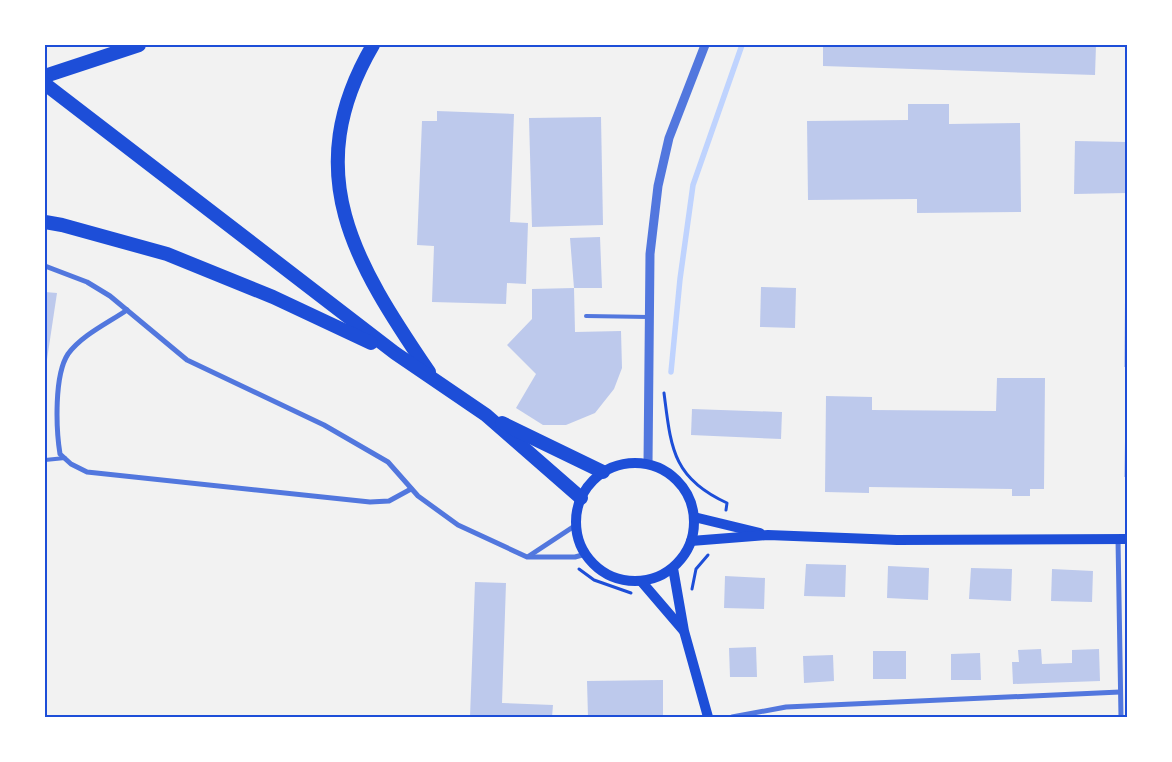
<svg xmlns="http://www.w3.org/2000/svg" width="1172" height="762" viewBox="0 0 1172 762" font-family="Roboto,sans-serif">
<style>
.lines{fill:none;stroke-linecap:round;stroke-linejoin:round}
.stream{stroke:#bfd3fe;stroke-width:5.5}
.building{fill:#bdc9ec}
.path{stroke:#1d4ed8;stroke-width:3}
.service{stroke:#5277de;stroke-width:4}
.minor{stroke:#5277de;stroke-width:5}
.tertiary{stroke:#5277de;stroke-width:9}
.secondary{stroke:#1d4ed8;stroke-width:10}
.trunk{stroke:#1d4ed8;stroke-width:14}
.neatline{fill:none;stroke:#1d4ed8;stroke-width:2}
</style>
<rect width="100%" height="100%" fill="#f2f2f2"/>
<g class="lines">
<!-- stream -->
<polyline class="stream" points="671,372 680,279 693,185 742,45"/>
</g>
<!-- building -->
<g class="building">
<polygon points="823,45 1096,45 1095,75 823,66"/>
<polygon points="908,104 949,104 949,124 1020,123 1021,212 917,213 917,199 808,200 807,121 908,120"/>
<polygon points="437,111 514,114 510,222 528,223 526,284 507,283 506,304 432,302 434,246 417,245 422,121 437,121"/>
<polygon points="601,117 603,225 532,227 529,118"/>
<polygon points="1075,141 1127,142 1127,193 1074,194"/>
<polygon points="600,237 602,288 574,288 575,332 621,331 622,368 614,389 595,413 566,425 543,425 516,408 536,374 507,345 532,319 532,289 574,288 570,238"/>
<polygon points="761,287 796,288 795,328 760,327"/>
<polygon points="45,292 57,293 46,366 45,366"/>
<polygon points="1125,301 1127,301 1127,367 1124,367"/>
<polygon points="997,378 1045,378 1044,489 1030,489 1030,496 1012,496 1012,489 869,487 869,493 825,492 826,396 872,397 872,410 996,411"/>
<polygon points="692,409 782,412 781,439 691,435"/>
<polygon points="1125,441 1127,441 1127,477 1124,477"/>
<polygon points="806,564 846,565 845,597 804,596"/>
<polygon points="888,566 929,568 928,600 887,598"/>
<polygon points="971,568 1012,569 1011,601 969,599"/>
<polygon points="1052,569 1093,571 1092,602 1051,601"/>
<polygon points="725,576 765,578 764,609 724,608"/>
<polygon points="475,582 506,583 502,703 553,705 552,717 470,717"/>
<polygon points="756,647 757,677 730,677 729,648"/>
<polygon points="1041,649 1042,664 1072,663 1072,650 1099,649 1100,681 1013,684 1012,662 1019,662 1018,650"/>
<rect x="873" y="651" width="33" height="28"/>
<polygon points="980,653 981,680 951,680 951,654"/>
<polygon points="833,655 834,681 804,683 803,656"/>
<polygon points="663,680 663,717 588,717 587,681"/>
</g>
<g class="lines">
<!-- path -->
<g class="path">
<path d="M664,393C671,447 672,478 727,503L726,510"/>
<polyline points="579,569 594,580 631,593"/>
<polyline points="692,589 696,569 708,555"/>
</g>
<!-- service -->
<g class="service">
<polyline points="586,316 649,317"/>
<polyline points="45,460 65,458"/>
</g>
<!-- minor -->
<g class="minor">
<polyline points="45,266 87,282 110,296 187,360 324,425 388,462 418,496 458,525 527,557 575,557 586,554"/>
<path d="M127,310C108,323 82,335 68,354C54,375 56,429 60,454L71,464L87,472L370,502L389,501L411,489"/>
<polyline points="1118,539 1121,717"/>
<polyline points="529,556 576,525"/>
<polyline points="732,717 786,707 1120,692"/>
</g>
<!-- tertiary -->
<polyline class="tertiary" points="648,464 650,254 658,186 669,138 705,45"/>
<!-- secondary -->
<g class="secondary">
<circle cx="635" cy="522" r="59"/>
<polyline points="694,517 760,533"/>
<polyline points="691,541 768,535 897,540 1127,539"/>
<polyline points="673,568 684,631 708,717"/>
<polyline points="641,581 683,630"/>
</g>
<!-- trunk -->
<g class="trunk">
<path d="M373,45C298,173 355,263 429,372"/>
<polyline points="45,76 139,45"/>
<polyline points="45,84 395,353 486,415 581,498"/>
<polyline points="45,222 62,225 167,254 273,297 371,343"/>
<polyline points="502,423 603,472"/>
</g>
</g>
<!-- border -->
<rect width="1172" height="762" fill="none" stroke="#ffffff" stroke-width="92"/>
<rect x="46" y="46" width="1080" height="670" class="neatline"/>
</svg>
